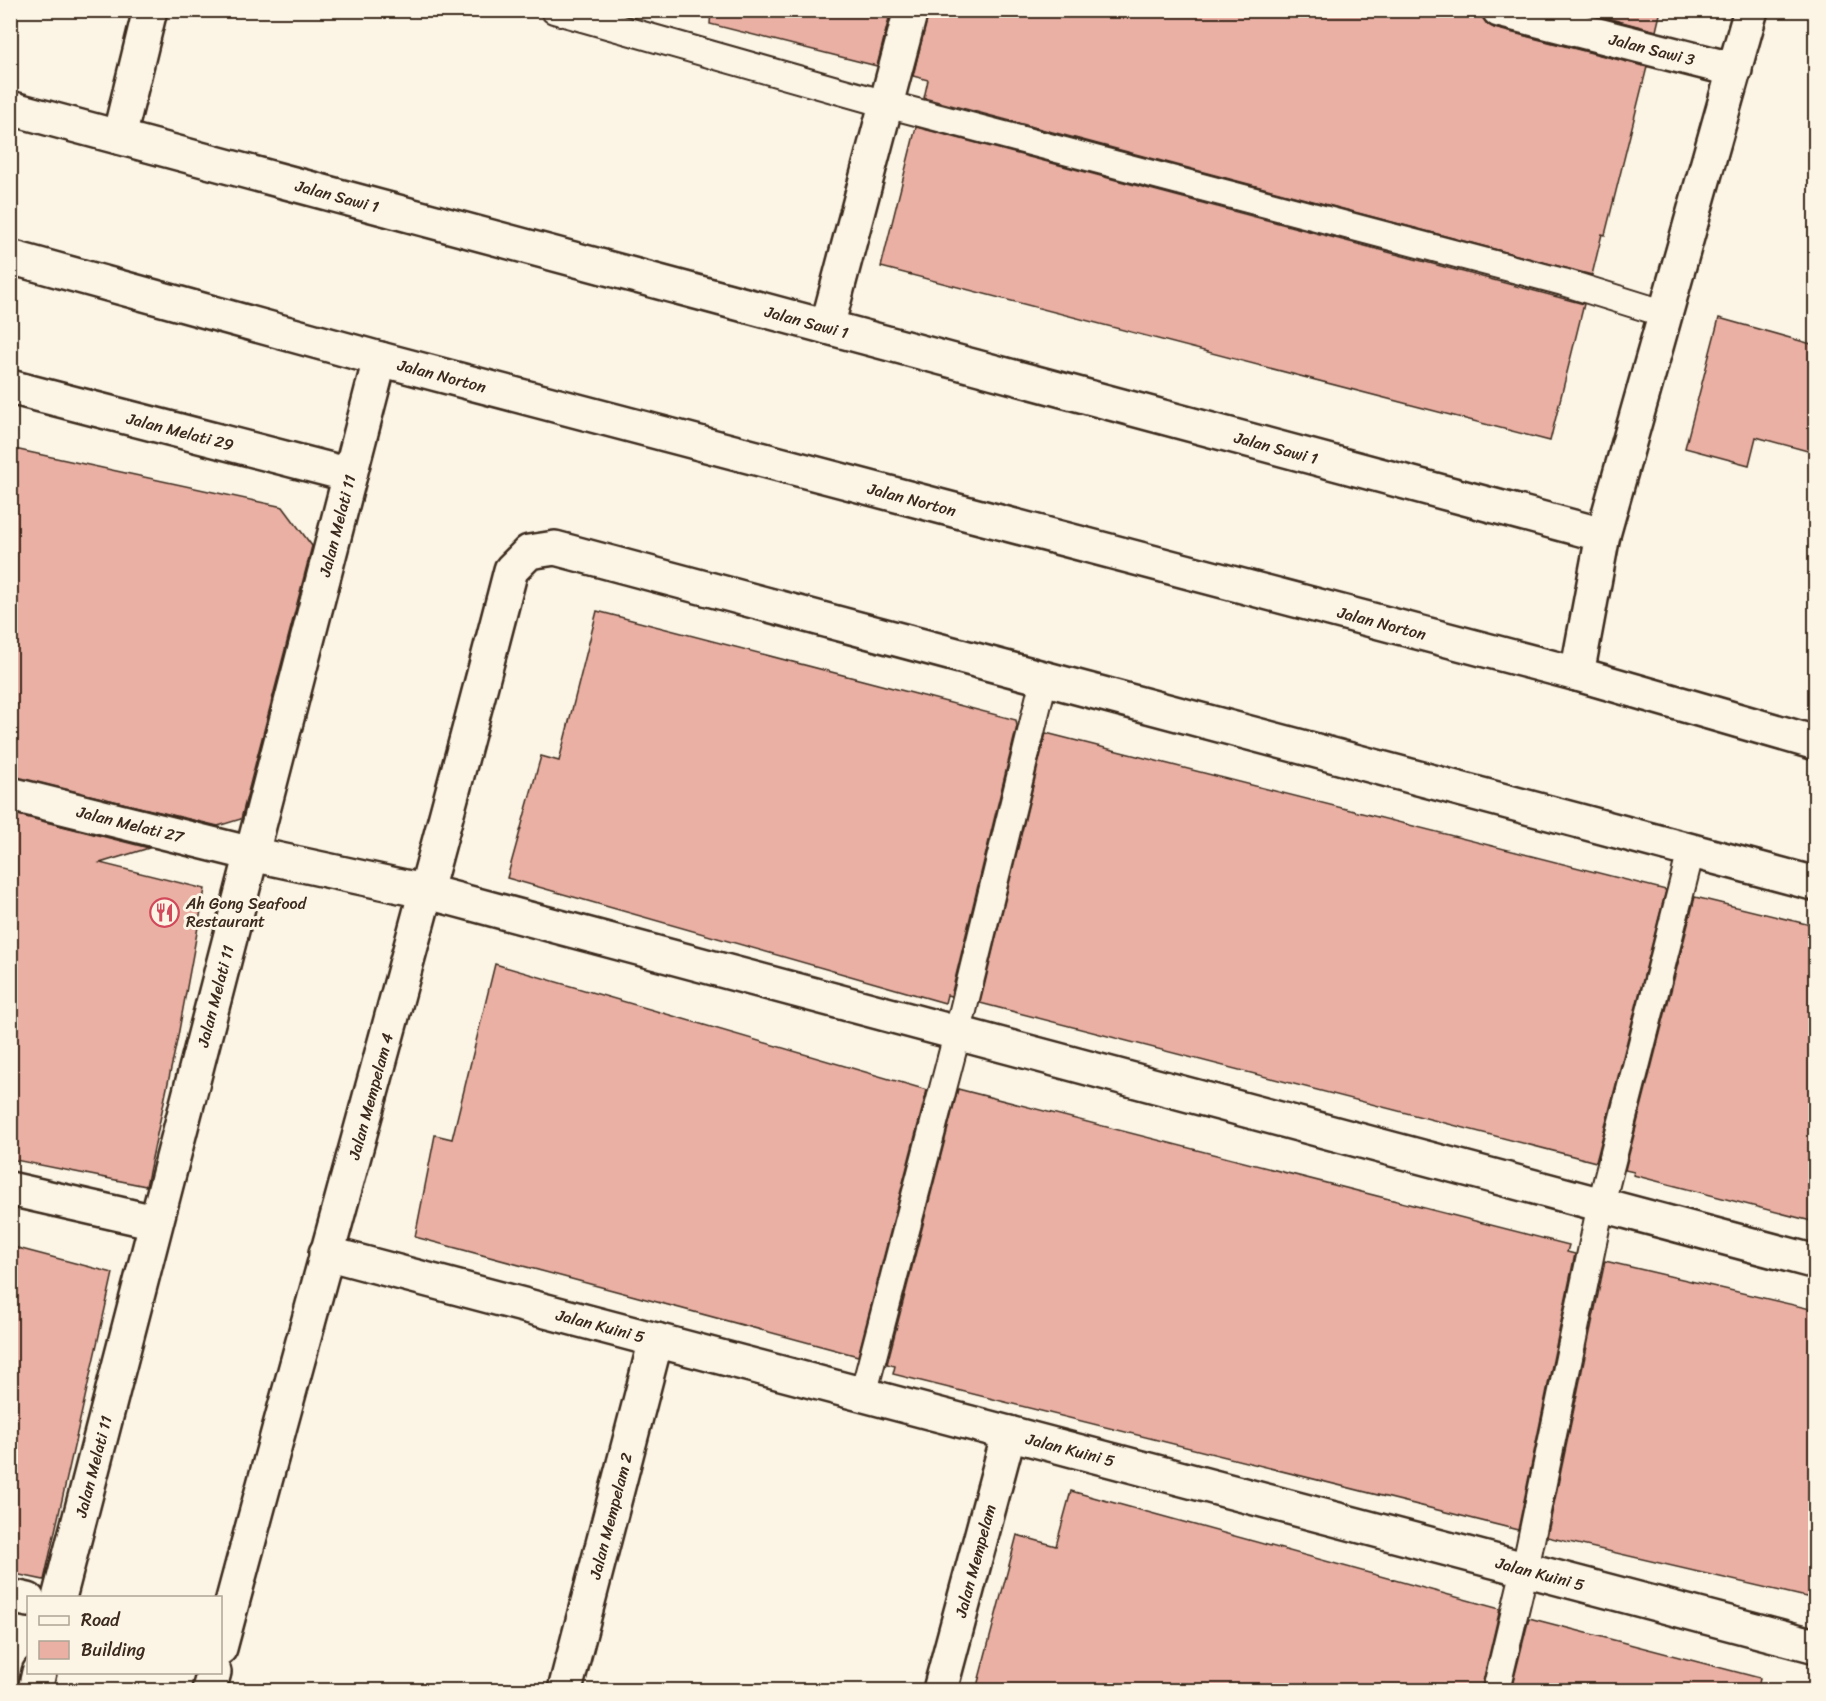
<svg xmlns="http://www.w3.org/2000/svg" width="1826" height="1701" viewBox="0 0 1826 1701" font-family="Sriracha,sans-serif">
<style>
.building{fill:#e9b0a3;stroke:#3b2a1e;stroke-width:1.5}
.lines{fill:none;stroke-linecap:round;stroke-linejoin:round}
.lane-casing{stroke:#3b2a1e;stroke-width:30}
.street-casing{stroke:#3b2a1e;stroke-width:38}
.lane{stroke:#fcf5e5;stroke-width:26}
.street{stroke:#fcf5e5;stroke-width:33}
.labels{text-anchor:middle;stroke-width:6;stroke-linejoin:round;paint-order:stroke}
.street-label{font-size:16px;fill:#3b2a1e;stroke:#fcf5e5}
.poi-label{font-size:16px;fill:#3b2a1e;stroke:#fcf5e5;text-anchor:start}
</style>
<rect width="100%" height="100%" fill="#fcf5e5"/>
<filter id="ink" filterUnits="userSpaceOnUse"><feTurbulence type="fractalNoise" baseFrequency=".0167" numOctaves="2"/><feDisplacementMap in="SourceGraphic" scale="12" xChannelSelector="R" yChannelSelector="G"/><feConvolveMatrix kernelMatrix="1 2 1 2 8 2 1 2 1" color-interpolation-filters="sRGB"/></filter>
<g filter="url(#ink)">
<!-- building -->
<g class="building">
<polygon points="711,10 891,10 877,66 710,24"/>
<polygon points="929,10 1481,10 1486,23 1494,28 1647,67 1605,235 1602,234 1592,275 924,98 928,80 913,76"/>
<polygon points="1577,10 1661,10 1656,31"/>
<polygon points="916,127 1584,304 1550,441 881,267"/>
<polygon points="1719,318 1815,345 1815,453 1756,437 1749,465 1685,448"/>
<polygon points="10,448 283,507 312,546 241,819 218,826 10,776"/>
<polygon points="597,611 1016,720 1017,726 951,996 947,995 945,1003 507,878 541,756 559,761"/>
<polygon points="1046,733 1666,890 1596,1162 980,1003"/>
<polygon points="10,813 149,848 100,863 205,889 178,1036 146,1186 10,1159"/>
<polygon points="1695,897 1815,926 1815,1222 1633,1175 1634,1172 1625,1170"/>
<polygon points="495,964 927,1090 858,1356 415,1237 435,1135 452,1139"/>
<polygon points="958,1089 1569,1245 1567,1252 1575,1254 1518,1530 893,1374 895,1366 887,1364"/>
<polygon points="10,1246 113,1273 44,1580 10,1573"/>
<polygon points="1605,1261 1815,1310 1815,1599 1547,1537"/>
<polygon points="1071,1491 1500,1609 1481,1690 976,1690 1017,1535 1056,1546"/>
<polygon points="1529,1618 1760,1678 1758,1690 1511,1690"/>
</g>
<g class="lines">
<defs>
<g id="lane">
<polyline points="554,10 886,104 1563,282 1666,314"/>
<polyline points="863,1395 958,1031 1044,679"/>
<polyline points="1496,1690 1525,1569 1601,1204 1691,851"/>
</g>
<g id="street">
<path id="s1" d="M1499,10L1735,70"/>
<path id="s2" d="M10,108L1603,535"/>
<polyline points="119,137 150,10"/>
<path id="s3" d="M10,257L380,359L1577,674L1816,743"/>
<polyline points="827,327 911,10"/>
<path id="s4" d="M10,387L350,475"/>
<polyline points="1577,674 1603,535 1751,10"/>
<path id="s5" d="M10,794L252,854L428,892L1816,1262"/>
<polyline points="10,1189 155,1222"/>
<path id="s6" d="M326,1253L1816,1646"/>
<polyline points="10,1596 28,1600"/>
<path id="s7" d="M59,1598L380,359"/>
<path id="s8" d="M220,1648C316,1288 418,931 511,570L529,552L555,548L1816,884"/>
<polyline points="35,1690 39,1672"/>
<polyline points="209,1690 214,1672"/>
<path id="s9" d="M565,1690L656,1340"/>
<path id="s10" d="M940,1690L1009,1433"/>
</g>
</defs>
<!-- lane casing -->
<use href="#lane" class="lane-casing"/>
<!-- street casing -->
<use href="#street" class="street-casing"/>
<!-- lane -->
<use href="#lane" class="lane"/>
<!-- street -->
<use href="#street" class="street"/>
</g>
</g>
<!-- icons -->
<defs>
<symbol id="restaurant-ring" viewBox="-11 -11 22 22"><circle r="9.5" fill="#fcf5e5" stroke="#d1495b" stroke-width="1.5"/><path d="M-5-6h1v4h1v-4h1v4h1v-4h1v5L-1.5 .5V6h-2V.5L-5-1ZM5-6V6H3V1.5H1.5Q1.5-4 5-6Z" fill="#d1495b"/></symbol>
</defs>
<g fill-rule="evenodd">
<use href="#restaurant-ring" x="148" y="896" width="33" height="33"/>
</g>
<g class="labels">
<!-- street labels -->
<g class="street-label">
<text dy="6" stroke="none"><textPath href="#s1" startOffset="158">Jalan Sawi 3</textPath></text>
<text dy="6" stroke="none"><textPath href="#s2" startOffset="339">Jalan Sawi 1</textPath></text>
<text dy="6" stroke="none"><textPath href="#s2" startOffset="825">Jalan Sawi 1</textPath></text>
<text dy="6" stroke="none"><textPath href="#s3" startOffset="448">Jalan Norton</textPath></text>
<text dy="6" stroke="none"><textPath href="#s4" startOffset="176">Jalan Melati 29</textPath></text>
<text dy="6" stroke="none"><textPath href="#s2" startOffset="1311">Jalan Sawi 1</textPath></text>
<text dy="6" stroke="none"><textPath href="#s3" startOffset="934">Jalan Norton</textPath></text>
<text dy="6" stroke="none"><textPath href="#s7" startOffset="1108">Jalan Melati 11</textPath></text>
<text dy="6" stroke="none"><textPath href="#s3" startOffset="1420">Jalan Norton</textPath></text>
<text dy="6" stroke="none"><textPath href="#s5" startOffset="124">Jalan Melati 27</textPath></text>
<text dy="6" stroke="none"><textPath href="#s7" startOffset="622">Jalan Melati 11</textPath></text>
<text dy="6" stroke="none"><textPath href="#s8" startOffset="572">Jalan Mempelam 4</textPath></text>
<text dy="6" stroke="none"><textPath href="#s6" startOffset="284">Jalan Kuini 5</textPath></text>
<text dy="6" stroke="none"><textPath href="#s6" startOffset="770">Jalan Kuini 5</textPath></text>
<text dy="6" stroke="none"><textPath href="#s7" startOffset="136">Jalan Melati 11</textPath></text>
<text dy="6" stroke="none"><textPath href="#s9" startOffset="180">Jalan Mempelam 2</textPath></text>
<text dy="6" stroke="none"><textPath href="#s10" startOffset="134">Jalan Mempelam</textPath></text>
<text dy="6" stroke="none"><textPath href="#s6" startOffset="1256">Jalan Kuini 5</textPath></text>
</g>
<!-- poi labels -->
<g class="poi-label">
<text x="186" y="909">Ah Gong Seafood<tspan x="186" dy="18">Restaurant</tspan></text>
</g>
</g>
<!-- margin -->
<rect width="1826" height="1701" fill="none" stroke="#fcf5e5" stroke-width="36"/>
<rect x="18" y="18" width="1790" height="1665" fill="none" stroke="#3b2a1e" stroke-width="2" filter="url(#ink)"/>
<!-- legend -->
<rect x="27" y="1596" width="195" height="78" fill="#fcf5e5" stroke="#afa495" stroke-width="1.5"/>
<rect x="39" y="1616" width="30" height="9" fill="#fcf5e5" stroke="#afa495" stroke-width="1.5"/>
<text x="81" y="1626" font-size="18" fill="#3b2a1e">Road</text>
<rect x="39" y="1641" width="30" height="18" fill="#e9b0a3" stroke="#afa495" stroke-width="1.5"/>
<text x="81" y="1656" font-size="18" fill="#3b2a1e">Building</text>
</svg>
